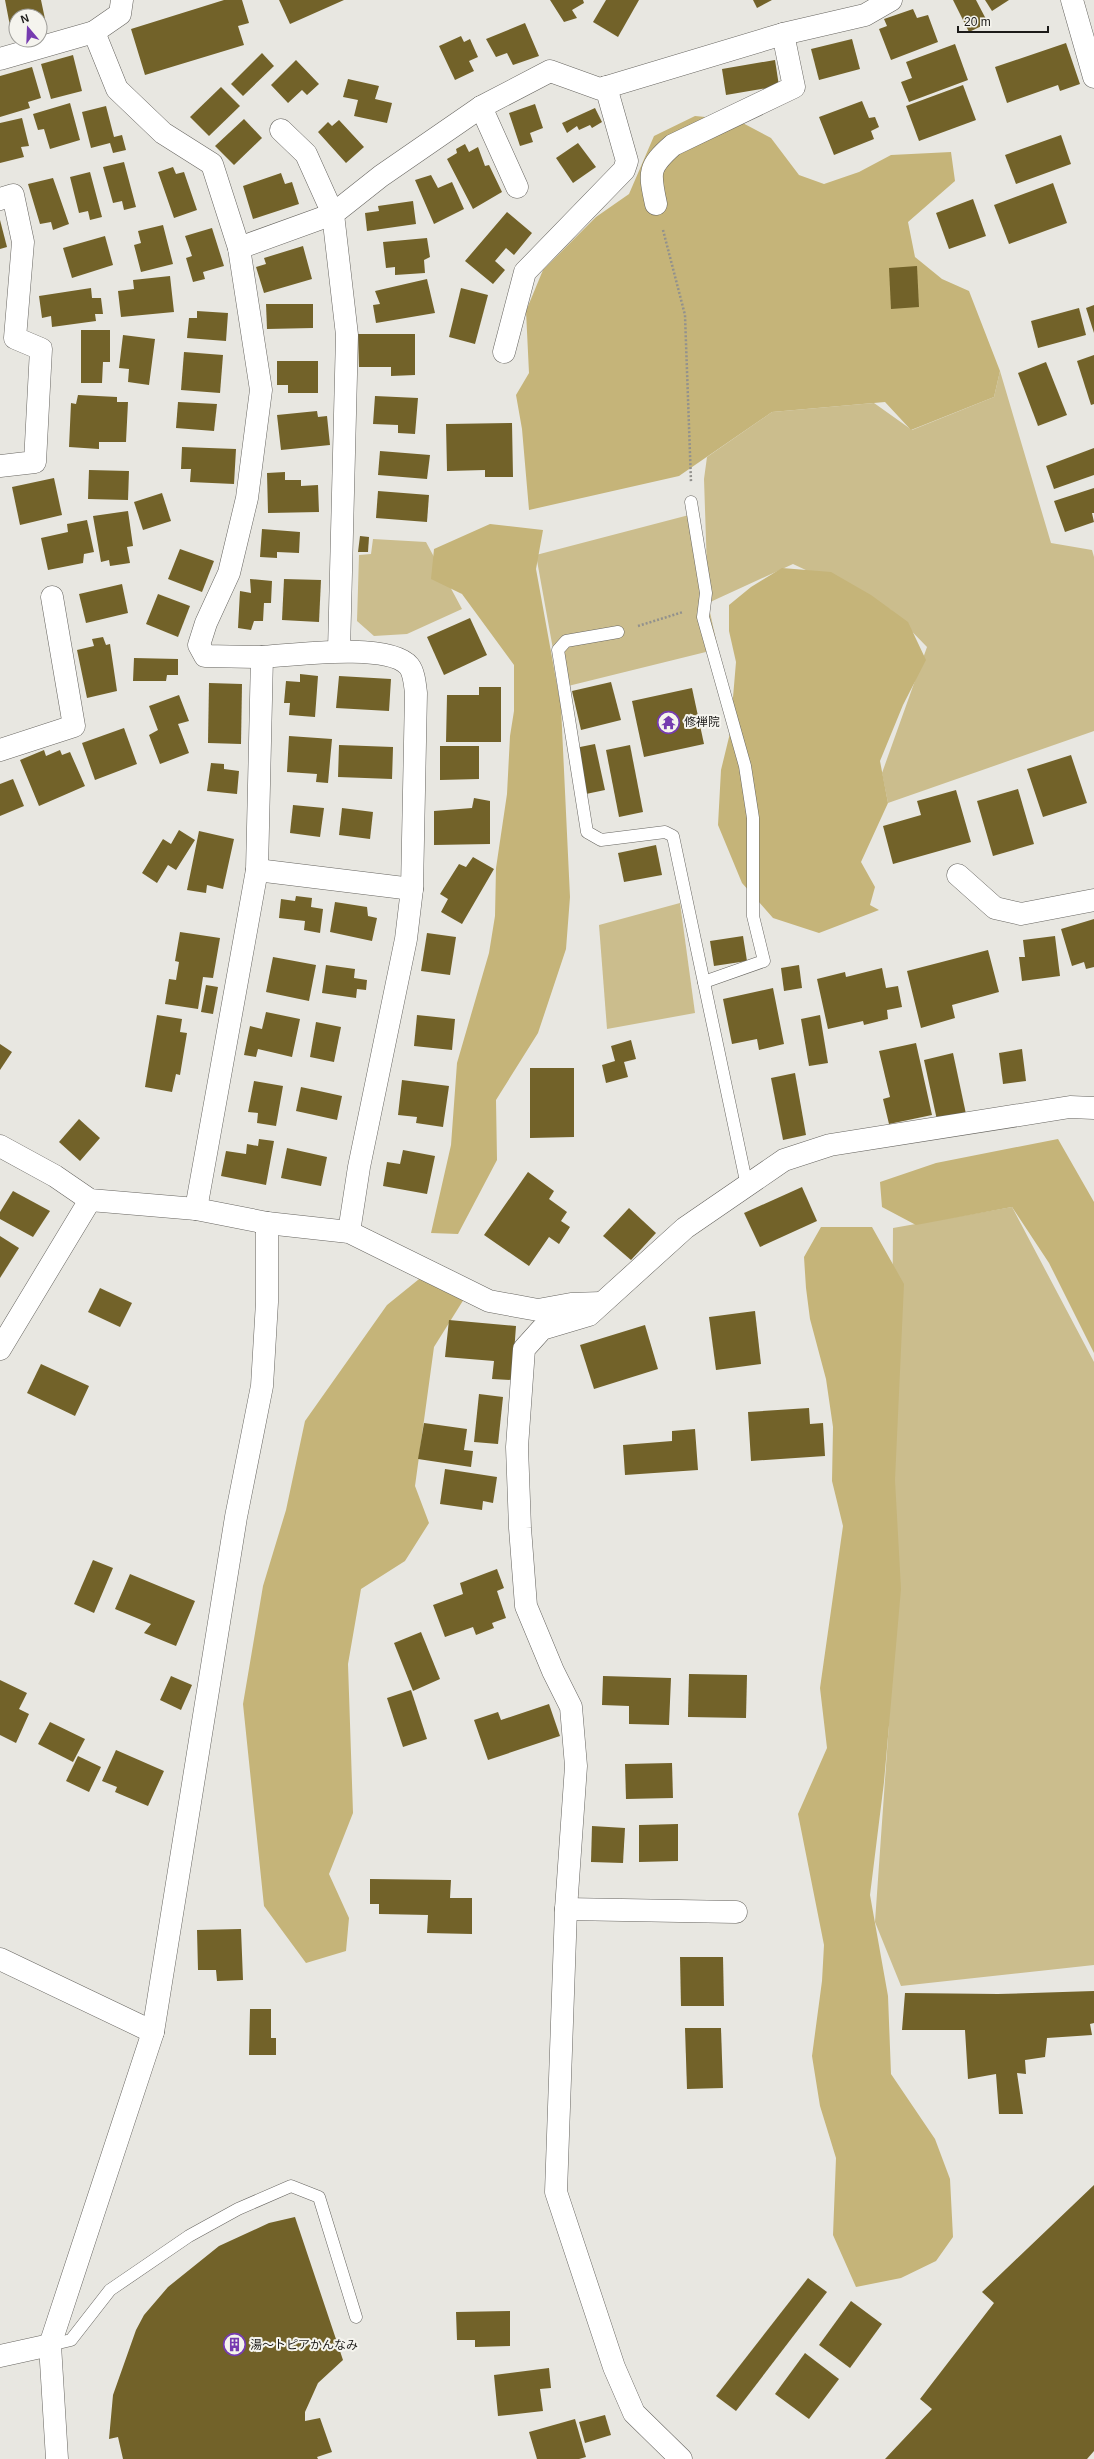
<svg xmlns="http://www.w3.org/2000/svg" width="1094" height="2459" viewBox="0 0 1094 2459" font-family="Arial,'Noto Sans JP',sans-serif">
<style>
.green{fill:#cbbd8d}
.forest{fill:#c5b479}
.building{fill:#726229}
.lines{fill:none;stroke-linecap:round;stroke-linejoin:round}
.service-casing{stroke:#676560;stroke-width:13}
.minor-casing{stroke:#676560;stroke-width:23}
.path{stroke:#92918d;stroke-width:2.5;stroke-dasharray:2 2;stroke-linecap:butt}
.service{stroke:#fff;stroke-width:12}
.minor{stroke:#fff;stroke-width:22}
.labels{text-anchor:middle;stroke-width:4;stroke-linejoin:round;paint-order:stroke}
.poi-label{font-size:12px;fill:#1c1b19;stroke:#f5f4ee;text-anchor:start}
</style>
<rect width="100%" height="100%" fill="#e8e7e1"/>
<!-- green -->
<g class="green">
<polygon points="1000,371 1051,543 1092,550 1094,557 1094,731 888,803 882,773 927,647 891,610 793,564 708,603 718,649 560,688 536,555 689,515 708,600 704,479 707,457 772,412 874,403 912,430 994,397"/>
<polygon points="373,539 426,542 462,609 407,634 374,636 357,621 359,555 371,554"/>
<polygon points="680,903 695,1013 607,1029 599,925"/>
<polygon points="1012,1207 1094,1362 1094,1965 901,1986 875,1922 889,1723 893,1228"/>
</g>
<!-- forest -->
<g class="forest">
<polygon points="695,116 737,120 771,138 799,175 824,184 859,172 891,155 951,152 955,181 908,222 915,257 942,279 969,291 1000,371 994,397 911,430 885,402 772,412 679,476 529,510 522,429 516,395 529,373 526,311 543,270 596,217 629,194 654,136"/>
<polygon points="490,524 543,530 536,569 561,707 570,897 566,949 538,1033 496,1100 497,1160 458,1234 431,1233 451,1145 457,1063 489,953 495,916 496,868 507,794 510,736 514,711 514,665 462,594 431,579 434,549"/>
<polygon points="782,568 831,572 871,595 908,622 926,660 903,705 880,761 888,803 861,862 875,887 870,905 879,910 819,933 773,918 742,883 718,825 721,770 730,733 736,662 729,631 729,605 751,587"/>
<polygon points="1058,1139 1094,1202 1094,1353 1049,1263 1012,1207 916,1225 882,1207 880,1182 936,1163"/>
<polygon points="821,1227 872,1227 904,1284 895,1480 901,1589 884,1782 870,1895 888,1996 891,2074 935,2139 950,2179 953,2237 936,2261 901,2278 856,2287 833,2235 836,2158 820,2106 812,2056 822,1981 824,1945 798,1814 827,1748 820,1688 843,1526 832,1481 833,1427 826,1379 810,1319 806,1288 804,1257"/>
<polygon points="429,1271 469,1291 434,1347 415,1486 429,1523 405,1561 361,1589 348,1664 353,1813 329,1874 349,1918 346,1951 306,1963 264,1906 243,1704 263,1586 286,1510 305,1421 387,1305"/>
</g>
<!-- building -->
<g class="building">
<polygon points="5,0 41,0 45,19 40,20 40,16 16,16 16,25 10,26"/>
<polygon points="224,0 242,0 249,23 238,26 244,45 145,75 131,29"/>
<polygon points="279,0 344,0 290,24"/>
<polygon points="550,0 583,0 584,3 572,10 577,18 564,22"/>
<polygon points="606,0 639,0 618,37 593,22"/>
<polygon points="753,0 772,0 757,8"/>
<polygon points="953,0 976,0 988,23 969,32"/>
<polygon points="985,0 1009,0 992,11"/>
<polygon points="913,9 917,18 928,15 938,42 891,60 879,29 887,26 884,19"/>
<polygon points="525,23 539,56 513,65 507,53 496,57 486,39"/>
<polygon points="461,36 464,42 470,39 478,57 469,61 474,71 455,80 439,46"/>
<polygon points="852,39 860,69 819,80 811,49"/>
<polygon points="1066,43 1080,84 1060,91 1058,85 1007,103 995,67"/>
<polygon points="955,44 968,80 909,102 901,82 912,78 906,62"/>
<polygon points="262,53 274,66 243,96 231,84"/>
<polygon points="73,55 82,91 51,99 41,64"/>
<polygon points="296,60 319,84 307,95 302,90 288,103 271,85"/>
<polygon points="775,60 779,86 726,95 722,69"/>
<polygon points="32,67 41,98 28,102 30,108 0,117 0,76"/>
<polygon points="348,79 379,86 375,99 392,103 387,123 354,116 358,100 343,97"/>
<polygon points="963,85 976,120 919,141 906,106"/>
<polygon points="221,87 240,106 209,136 190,117"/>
<polygon points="862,101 869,118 875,117 879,127 871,131 874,139 834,155 819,117"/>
<polygon points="70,103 80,140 50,149 44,129 38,130 33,114"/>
<polygon points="535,104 543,128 530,133 533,142 520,146 509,113"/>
<polygon points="106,106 114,137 122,135 126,150 113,153 110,143 91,148 82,112"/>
<polygon points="595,108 602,122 592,128 590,125 579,130 577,126 567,133 562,123"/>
<polygon points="22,118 29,146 21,147 24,157 0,163 0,123"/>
<polygon points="244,119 262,138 234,165 215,146"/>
<polygon points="339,120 364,147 346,163 318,132 328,122 332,126"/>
<polygon points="1061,135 1071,164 1016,184 1005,155"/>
<polygon points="578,143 596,167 573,183 556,158"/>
<polygon points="465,144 469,152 478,147 485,166 489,165 502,192 473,209 447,159 457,153 456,149"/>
<polygon points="124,162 136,207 124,210 122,201 113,203 103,167"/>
<polygon points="173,167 176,174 184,172 197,210 174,218 158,172"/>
<polygon points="90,172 102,217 90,220 88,211 79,213 70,177"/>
<polygon points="281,173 285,184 292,182 299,204 253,219 243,186"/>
<polygon points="431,175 438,188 452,182 464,209 434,224 415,180"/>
<polygon points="53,178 69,224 53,230 51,222 40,224 28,184"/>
<polygon points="1053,183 1067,223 1009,244 994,205"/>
<polygon points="973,199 986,236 949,249 936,213"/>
<polygon points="413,201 416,224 367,231 365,213 379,211 378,206"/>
<polygon points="507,212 532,233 514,255 506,248 495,261 505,270 493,284 465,261"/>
<polygon points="0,220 7,247 0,249"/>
<polygon points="163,225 173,264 141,272 134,245 141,243 138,231"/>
<polygon points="212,228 224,266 203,272 205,279 193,282 186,258 192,256 185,236"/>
<polygon points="105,236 113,265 72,278 63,248"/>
<polygon points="427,238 430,257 424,260 425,273 395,275 395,267 386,268 383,242"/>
<polygon points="303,246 312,279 264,293 256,267 266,264 264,258"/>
<polygon points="917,266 919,307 891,309 889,268"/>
<polygon points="170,276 174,312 121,317 118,291 134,289 133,280"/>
<polygon points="427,279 435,313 376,323 373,305 380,304 375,291"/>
<polygon points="91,288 92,298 101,298 103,314 95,314 96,321 52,327 51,316 42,318 39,296"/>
<polygon points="461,288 488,295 475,344 449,337"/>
<polygon points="266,304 313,304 313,328 267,329"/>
<polygon points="1094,305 1094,333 1086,308"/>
<polygon points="1079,308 1086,335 1038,348 1031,321"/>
<polygon points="197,311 228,313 226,341 187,338 189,318 197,318"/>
<polygon points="81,330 110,330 110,362 103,362 102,383 81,383"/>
<polygon points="358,334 415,334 415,375 391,376 391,367 359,367"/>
<polygon points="123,335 155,339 149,385 128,382 129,369 119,368"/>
<polygon points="184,352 223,355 220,393 181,390"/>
<polygon points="1094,355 1094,404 1091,405 1077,361"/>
<polygon points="277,361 318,361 318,393 288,393 288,385 277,385"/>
<polygon points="1046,362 1067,415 1038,426 1018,373"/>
<polygon points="78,395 117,397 117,402 128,402 126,442 99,442 99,449 69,447 71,403 76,404"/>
<polygon points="375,396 418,398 415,434 398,433 398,425 373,424"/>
<polygon points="178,402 217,404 214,431 176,428"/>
<polygon points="317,411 318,417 327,416 330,445 281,450 277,415"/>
<polygon points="512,423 513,477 485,477 485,470 447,471 446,424"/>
<polygon points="182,447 236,449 234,484 190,482 191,469 181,469"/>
<polygon points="1094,448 1094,475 1054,489 1046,466"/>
<polygon points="380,451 430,455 427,479 378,475"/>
<polygon points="89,470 129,471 128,500 88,499"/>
<polygon points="285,472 285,480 301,480 301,486 318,485 319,512 268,513 267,473"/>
<polygon points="54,478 62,515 20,525 12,487"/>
<polygon points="1094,488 1094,513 1092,513 1094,522 1065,532 1054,501"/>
<polygon points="378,491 429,495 427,522 376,518"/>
<polygon points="162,493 171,521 143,530 134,502"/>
<polygon points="128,511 133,546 127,547 130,563 110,566 109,560 101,562 93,516"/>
<polygon points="87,520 94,552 84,554 83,563 48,570 41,538 68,532 67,524"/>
<polygon points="262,529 300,532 299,553 277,552 277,558 260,557"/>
<polygon points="360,536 369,537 368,552 358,552"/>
<polygon points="180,549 214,561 202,592 168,579"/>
<polygon points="250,579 272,581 271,603 264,603 263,621 254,621 251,630 238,628 240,591 251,593"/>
<polygon points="284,579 321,580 319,622 282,620"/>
<polygon points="122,584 128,613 86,623 79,594"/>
<polygon points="158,594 190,606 178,637 146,624"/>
<polygon points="470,618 487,655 444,675 427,637"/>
<polygon points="103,637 106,645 110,644 117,691 87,698 77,650 94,646 92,639"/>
<polygon points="134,658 178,659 178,675 167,675 166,681 133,681"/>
<polygon points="300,674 318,676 315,717 289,715 290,703 284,703 286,681 300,682"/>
<polygon points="339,676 391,679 389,711 336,708"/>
<polygon points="611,682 621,720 581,730 572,691"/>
<polygon points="209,683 242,684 241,744 208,743"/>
<polygon points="479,687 501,687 501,742 446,742 447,695 479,695"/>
<polygon points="692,688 704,744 644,757 632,701"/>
<polygon points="179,695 189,721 178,724 189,753 160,764 149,735 158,730 149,706"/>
<polygon points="124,728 137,764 95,780 82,743"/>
<polygon points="289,736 332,739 328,783 316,782 317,774 287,772"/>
<polygon points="595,744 605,790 586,794 575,748"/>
<polygon points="339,745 393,747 392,779 338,777"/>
<polygon points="630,745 643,812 619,817 606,750"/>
<polygon points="440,746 479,746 479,779 440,780"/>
<polygon points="44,750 46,756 60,750 62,755 70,752 85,786 39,806 20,760"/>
<polygon points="1071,755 1087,803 1043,817 1027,769"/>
<polygon points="211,763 224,764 224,769 239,771 237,794 207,791"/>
<polygon points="13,779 24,806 0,816 0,784"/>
<polygon points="1018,789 1034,844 993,856 977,801"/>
<polygon points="956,790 971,842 893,864 883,826 921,815 917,801"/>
<polygon points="474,798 490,801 490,844 434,845 434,811 472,808"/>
<polygon points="293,805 324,808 320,837 290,833"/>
<polygon points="342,808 373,812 370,839 339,835"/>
<polygon points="179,830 195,840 176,870 168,865 157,883 142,873 163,839 171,844"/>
<polygon points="199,831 234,839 223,889 207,885 206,893 187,890"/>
<polygon points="656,845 662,875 624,882 618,853"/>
<polygon points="473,857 494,869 462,924 441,912 448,899 440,894 459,864 466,867"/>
<polygon points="296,896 312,898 311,907 323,909 320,933 304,930 305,921 279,918 281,899 295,901"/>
<polygon points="335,902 367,907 368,916 377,918 372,941 330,932"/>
<polygon points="1094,919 1094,967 1086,969 1084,962 1072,966 1061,929"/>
<polygon points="180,932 220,938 213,978 203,977 198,1009 165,1004 169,979 176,980 179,962 175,961"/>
<polygon points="427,933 456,937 450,975 421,971"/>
<polygon points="743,936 747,961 714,966 710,941"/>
<polygon points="1055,936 1060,976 1022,981 1019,957 1025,957 1023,940"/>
<polygon points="988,950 999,992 952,1005 955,1018 921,1028 907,971"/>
<polygon points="273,957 316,965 309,1001 266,992"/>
<polygon points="326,965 355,969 354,978 367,980 366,990 357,989 356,998 322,993"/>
<polygon points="799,965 802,988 784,991 781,968"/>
<polygon points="882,968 886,988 898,986 902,1007 887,1010 888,1019 864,1025 863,1021 828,1029 817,979 845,972 846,977"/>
<polygon points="206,985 218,987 213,1014 201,1012"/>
<polygon points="773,988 784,1044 759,1050 757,1039 732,1044 723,999"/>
<polygon points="266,1012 300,1019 292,1057 258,1049 256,1057 244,1055 250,1026 262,1029"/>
<polygon points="157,1015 182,1019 180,1032 187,1033 180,1075 176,1074 172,1092 145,1087"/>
<polygon points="417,1015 455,1019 452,1050 414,1046"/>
<polygon points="820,1015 828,1063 809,1066 801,1019"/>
<polygon points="316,1022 341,1027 334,1062 310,1057"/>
<polygon points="631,1040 636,1059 624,1062 628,1077 606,1083 602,1065 615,1061 611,1046"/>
<polygon points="916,1043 932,1115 889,1124 883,1099 890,1097 879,1051"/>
<polygon points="0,1044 12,1052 0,1070"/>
<polygon points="1022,1049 1026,1081 1003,1084 999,1053"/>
<polygon points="953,1053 966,1114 937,1120 924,1060"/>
<polygon points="530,1068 574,1068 574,1137 530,1138"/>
<polygon points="795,1073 806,1135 783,1140 771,1078"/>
<polygon points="402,1080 449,1086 443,1127 416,1123 417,1117 398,1115"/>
<polygon points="254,1081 283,1086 276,1126 257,1123 258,1113 248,1112"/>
<polygon points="301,1087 342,1096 337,1120 296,1111"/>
<polygon points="79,1119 100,1138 80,1161 59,1142"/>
<polygon points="259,1139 274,1141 266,1185 221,1176 226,1151 246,1154 247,1144 258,1146"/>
<polygon points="287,1148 327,1157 321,1186 281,1178"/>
<polygon points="403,1150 435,1156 427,1194 383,1186 387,1162 400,1164"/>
<polygon points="528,1172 554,1191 549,1199 567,1212 561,1221 570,1227 559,1244 549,1237 529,1266 484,1235"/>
<polygon points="802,1187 817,1221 760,1247 744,1213"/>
<polygon points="13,1191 50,1211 33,1237 0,1219 0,1212"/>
<polygon points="629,1208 656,1233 631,1260 603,1236"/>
<polygon points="0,1236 19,1248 0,1278"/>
<polygon points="100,1288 132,1303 120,1327 88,1312"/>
<polygon points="755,1311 761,1364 716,1370 709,1317"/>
<polygon points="449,1320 516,1326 512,1380 492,1379 494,1361 445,1357"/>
<polygon points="645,1325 658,1369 594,1389 580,1345"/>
<polygon points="41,1364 89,1386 75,1416 27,1393"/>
<polygon points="479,1394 503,1397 498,1444 474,1442"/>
<polygon points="809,1408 810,1424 823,1423 825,1456 751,1461 748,1412"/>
<polygon points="424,1423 467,1429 464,1450 473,1451 471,1467 418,1459"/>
<polygon points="695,1429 698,1470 625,1475 623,1445 672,1441 672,1431"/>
<polygon points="445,1469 497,1477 493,1503 483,1501 482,1510 440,1504"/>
<polygon points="93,1560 113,1568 94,1613 74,1604"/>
<polygon points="497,1569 504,1588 497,1591 506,1618 492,1623 494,1628 476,1635 473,1627 445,1637 433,1605 463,1594 460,1583"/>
<polygon points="130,1574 195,1601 176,1646 144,1633 151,1624 115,1609"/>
<polygon points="421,1632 440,1679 413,1691 394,1643"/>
<polygon points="689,1674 747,1675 746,1718 688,1717"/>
<polygon points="171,1676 192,1685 181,1710 160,1700"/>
<polygon points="603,1676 671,1678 669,1725 629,1724 629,1706 602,1705"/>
<polygon points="0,1680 27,1693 19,1709 29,1714 16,1743 0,1735"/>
<polygon points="411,1690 427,1739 403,1747 387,1698"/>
<polygon points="549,1704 560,1736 488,1760 474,1720 498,1712 501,1720"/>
<polygon points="50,1722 85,1739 73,1762 38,1744"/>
<polygon points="116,1750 164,1771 148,1806 115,1792 117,1787 102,1781"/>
<polygon points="78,1756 101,1767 89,1792 66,1781"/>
<polygon points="672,1763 673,1798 626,1799 625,1764"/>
<polygon points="678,1824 678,1861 639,1862 639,1825"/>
<polygon points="592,1826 625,1828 623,1863 591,1862"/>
<polygon points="370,1879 451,1880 450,1898 472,1898 472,1934 427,1933 428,1915 379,1914 379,1904 370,1904"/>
<polygon points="241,1929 243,1980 217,1981 216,1970 198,1970 197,1930"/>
<polygon points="680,1957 723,1957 724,2006 681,2006"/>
<polygon points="1094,1991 1094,2023 1090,2024 1092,2035 1047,2038 1045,2057 1025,2060 1026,2074 1017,2073 1023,2114 999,2114 996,2074 968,2079 965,2030 902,2030 905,1993 998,1994"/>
<polygon points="250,2009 271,2009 271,2038 276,2038 276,2055 249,2055"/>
<polygon points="685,2028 721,2028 723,2088 687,2089"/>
<polygon points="1094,2185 1094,2451 1087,2459 885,2459 932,2409 920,2399 994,2303 982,2292"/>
<polygon points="295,2217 343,2360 318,2383 305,2412 305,2421 320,2418 332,2452 317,2457 318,2459 123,2459 118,2437 109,2439 113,2395 136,2330 144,2315 168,2287 219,2246 269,2223"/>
<polygon points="808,2278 827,2292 736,2411 716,2396"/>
<polygon points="851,2301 882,2324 850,2368 819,2345"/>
<polygon points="510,2311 510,2346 475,2347 475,2340 457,2340 456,2312"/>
<polygon points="805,2353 839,2379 809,2419 775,2394"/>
<polygon points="549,2368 551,2388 540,2389 543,2411 498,2416 494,2375"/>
<polygon points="605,2415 611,2435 585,2443 579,2422"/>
<polygon points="575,2419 586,2457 579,2459 537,2459 529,2432"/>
</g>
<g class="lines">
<defs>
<g id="service">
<polyline points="691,502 706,593 703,617 745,766 753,818 753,916 764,961 704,982"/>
<polyline points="618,632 566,641 558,650 587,832 601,840 665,832 673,836 747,1186"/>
<polyline points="50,2345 71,2340 110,2290 189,2236 238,2209 291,2186 319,2197 356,2317"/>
</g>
<g id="minor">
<polyline points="1072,0 1094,77"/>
<polyline points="94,32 120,14 122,0"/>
<polyline points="0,59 94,32 117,89 163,133 212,164 239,248 261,390 247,498 229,573 206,623 199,645 205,656 262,657"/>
<polyline points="481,107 517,187"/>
<polyline points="0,199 13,195 23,242 15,338 41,349 35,462 0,466"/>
<path d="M656,204C649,172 648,167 673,145L794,87L783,34"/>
<polyline points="239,248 333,214 306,154 281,130"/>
<polyline points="504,352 525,272 624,170 627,161 606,87"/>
<polyline points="339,651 347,335 333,214 381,176 481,107 550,71 600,89 783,34 865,15 891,0"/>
<polyline points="0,750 74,726 52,597"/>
<polyline points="257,870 412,889"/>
<polyline points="958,875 995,908 1021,914 1094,900"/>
<polyline points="0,1146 55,1176 90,1200 196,1209 267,1223 349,1232 489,1301 538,1310 571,1304 601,1303"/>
<path d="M196,1209L257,870L262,657C293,655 389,642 409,666C414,672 415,685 416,693L412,889L406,939L359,1167L349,1232"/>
<polyline points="0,1349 90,1200"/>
<polyline points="566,1909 736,1912"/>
<polyline points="0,1959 153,2032"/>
<polyline points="0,2356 50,2345"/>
<polyline points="57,2459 50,2345 153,2032 236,1517 262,1386 267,1302 267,1223"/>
<polyline points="681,2459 634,2413 614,2367 556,2192 566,1909 576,1766 571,1707 553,1671 526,1606 520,1528 517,1447 524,1349 542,1329 589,1315 685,1228 784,1160 830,1145 1070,1107 1094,1108"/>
</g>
</defs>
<!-- service casing -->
<use href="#service" class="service-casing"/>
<!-- minor casing -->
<use href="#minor" class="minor-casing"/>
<!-- path -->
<g class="path">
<polyline points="663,230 685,315 691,482"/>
<polyline points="638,626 683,612"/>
</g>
<!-- service -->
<use href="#service" class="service"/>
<!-- minor -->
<use href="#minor" class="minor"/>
</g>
<!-- icons -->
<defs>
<symbol id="temple-ring" viewBox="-11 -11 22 22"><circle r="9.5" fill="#f5f4ee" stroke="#763bb0" stroke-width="1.5"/><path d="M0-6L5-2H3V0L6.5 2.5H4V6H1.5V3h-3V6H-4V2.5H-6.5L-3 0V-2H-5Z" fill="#763bb0"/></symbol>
<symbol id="building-ring" viewBox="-11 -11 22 22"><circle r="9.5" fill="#f5f4ee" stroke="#763bb0" stroke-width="1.5"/><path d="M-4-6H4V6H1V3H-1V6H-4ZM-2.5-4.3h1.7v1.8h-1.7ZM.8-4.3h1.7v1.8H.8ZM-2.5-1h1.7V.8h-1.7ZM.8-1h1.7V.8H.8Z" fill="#763bb0"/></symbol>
</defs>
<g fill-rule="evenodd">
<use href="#temple-ring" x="656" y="710" width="25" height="25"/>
<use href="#building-ring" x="222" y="2332" width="25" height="25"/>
</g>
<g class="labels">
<!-- poi labels -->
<g class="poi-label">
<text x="684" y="726">修禅院</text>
<text x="250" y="2349">湯～トピアかんなみ</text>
</g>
</g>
<!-- north arrow -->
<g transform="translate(28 28) rotate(341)"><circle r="19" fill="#f5f4ee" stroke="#9e9d99"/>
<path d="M0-3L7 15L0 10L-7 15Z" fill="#763bb0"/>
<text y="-6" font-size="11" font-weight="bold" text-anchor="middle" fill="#1c1b19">N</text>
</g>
<!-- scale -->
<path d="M958 26v6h90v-6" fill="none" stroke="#1c1b19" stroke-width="2"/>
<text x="964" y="26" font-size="12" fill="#1c1b19" stroke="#f5f4ee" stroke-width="3" paint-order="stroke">20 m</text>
</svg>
